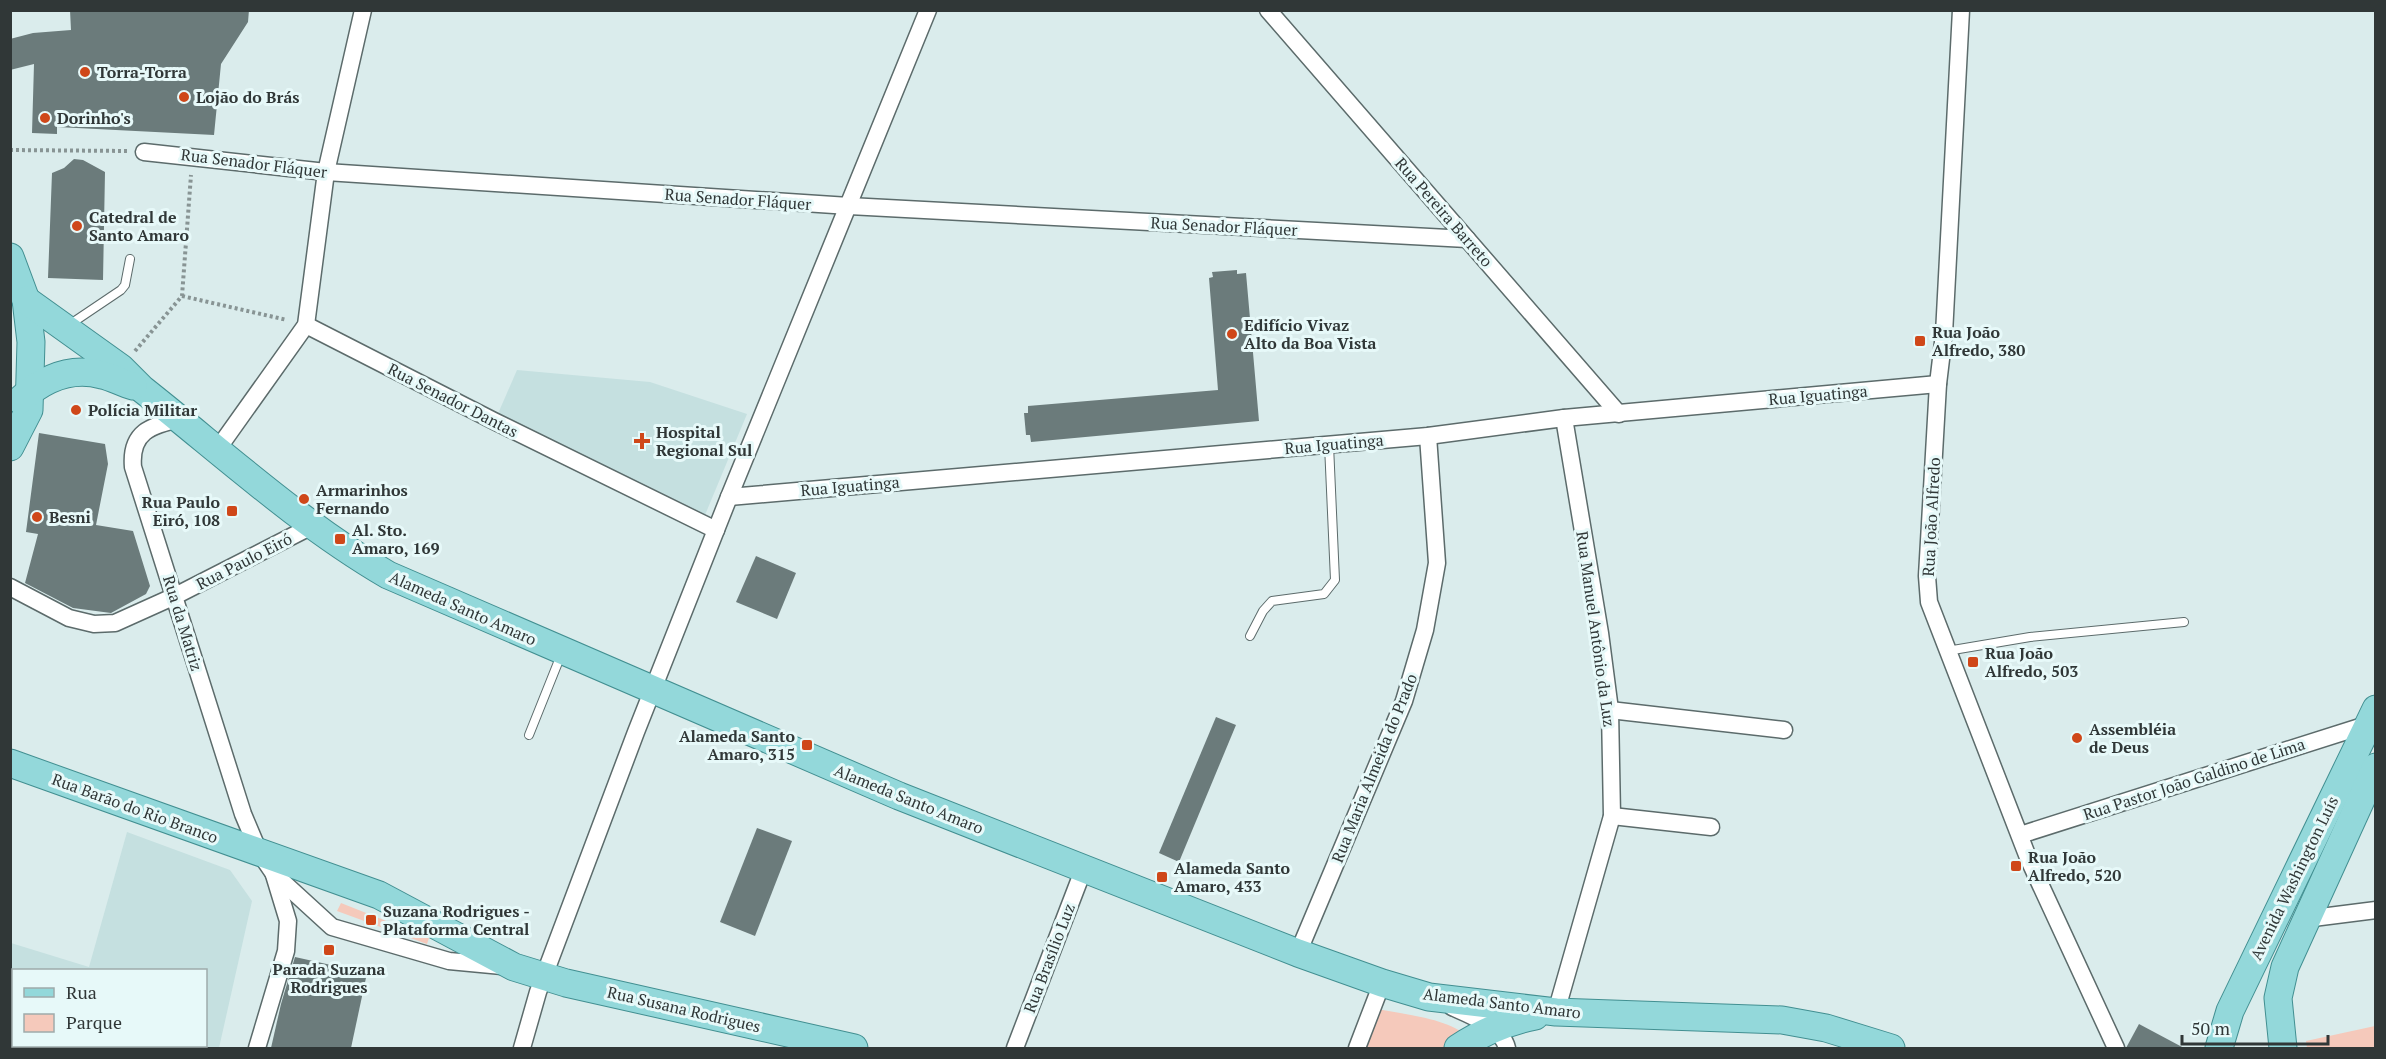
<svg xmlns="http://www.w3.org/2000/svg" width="2386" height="1059" viewBox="0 0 2386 1059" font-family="'PT Serif',serif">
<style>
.built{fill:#c5e0e0;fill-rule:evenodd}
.green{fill:#f5c9bb}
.building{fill:#6b7b7b}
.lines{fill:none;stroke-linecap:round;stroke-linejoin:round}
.lane-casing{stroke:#5c6b6b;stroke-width:10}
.street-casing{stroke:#5c6b6b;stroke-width:19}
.primary-casing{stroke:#428f91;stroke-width:29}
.path{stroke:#889494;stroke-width:4;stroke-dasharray:3 3;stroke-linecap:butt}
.lane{stroke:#fff;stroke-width:8}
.street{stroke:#fff;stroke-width:16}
.primary{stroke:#93d8da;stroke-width:27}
.poi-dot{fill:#cf4719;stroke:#e7f9f9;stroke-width:2}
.labels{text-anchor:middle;stroke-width:6;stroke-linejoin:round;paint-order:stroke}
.poi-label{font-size:16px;font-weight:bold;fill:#303737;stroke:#e7f9f9;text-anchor:start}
.street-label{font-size:16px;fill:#303737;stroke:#e7f9f9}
</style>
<rect width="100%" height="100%" fill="#daecec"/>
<!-- built -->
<g class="built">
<polygon points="517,370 650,382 747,414 705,515 497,416"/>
<path d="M127,832L230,870L252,901L219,1048H11V943L89,967ZM14,970H206V1046H14Z"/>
</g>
<!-- green -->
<g class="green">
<polygon points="341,903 429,938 427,944 337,911"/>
<path d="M1373,1008C1409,1016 1456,1017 1480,1048H1359Z"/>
<polygon points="2375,1026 2375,1048 2307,1048 2306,1041"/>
</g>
<!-- building -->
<g class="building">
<polygon points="70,10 249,10 248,22 221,64 214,135 57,127 57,134 32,133 34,64 10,70 10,39 33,33 71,30"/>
<polygon points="74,159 83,160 105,172 103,280 48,278 52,173 64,168"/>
<polygon points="1237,270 1237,274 1246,273 1259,421 1031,442 1030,435 1026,435 1024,413 1028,413 1028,406 1218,390 1209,278 1213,277 1212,272"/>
<polygon points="39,433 105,444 108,464 96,525 133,531 150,586 146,594 111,613 73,608 25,583 38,534 26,532"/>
<polygon points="756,556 796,573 777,619 736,602"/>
<polygon points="1216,717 1236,725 1179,862 1159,853"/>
<polygon points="757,828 792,841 755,936 720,922"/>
<polygon points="295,957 367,973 351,1048 271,1048 281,1004"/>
<polygon points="2139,1024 2184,1048 2126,1048"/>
</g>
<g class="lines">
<defs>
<g id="lane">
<polyline points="69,325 121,290 125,285 130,259"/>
<polyline points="1250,636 1263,611 1272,601 1324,594 1335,580 1329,445"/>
<polyline points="1947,651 2030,637 2184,622"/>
<polyline points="529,735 561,655"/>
</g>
<g id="street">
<polyline points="1268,10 1619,414"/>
<polyline points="1961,10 1944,334 1938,384 1927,576 1929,602 2029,860 2116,1048"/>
<polyline points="144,152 326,172 849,206 1467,239"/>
<polyline points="306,325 494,421 716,530"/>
<path d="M181,419C151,425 130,432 133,467L243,814L259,852L274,874L332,927L449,961L502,966"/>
<polyline points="217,450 306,325 326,172 363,10"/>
<polyline points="729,497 1428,436 1564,418 1938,384"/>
<polyline points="10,587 69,618 94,624 115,623 175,596 312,526"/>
<polyline points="1610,710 1784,730"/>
<polyline points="1612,816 1711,827"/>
<polyline points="2020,835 2369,724"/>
<polyline points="2305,919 2376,910"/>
<polyline points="1298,953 1404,701 1425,630 1437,563 1428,436"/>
<path d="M1452,1007C1470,1015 1502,1027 1507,1048"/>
<polyline points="1556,1012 1612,816 1610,710 1600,633 1564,418"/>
<polyline points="257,1048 286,951 288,921 274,875"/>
<polyline points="522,1048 538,992 636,732 729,497 928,10"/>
<polyline points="1015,1048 1084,868"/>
<polyline points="1357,1048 1382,983"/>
</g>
<g id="primary">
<polyline points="10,257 26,300 31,342 29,410 10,447"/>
<path d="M26,300L121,368L142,389C223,453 299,523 388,575L899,796L1298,953L1382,983L1429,997L1556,1012L1782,1020L1826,1028L1891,1048"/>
<path d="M20,400C43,379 70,366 102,375C112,377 122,383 133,386"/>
<polyline points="10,763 379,895 514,967 566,983 854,1048"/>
<path d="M1458,1048C1482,1032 1506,1022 1535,1016"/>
<polyline points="2219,1048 2230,1011 2376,709"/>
<polyline points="2283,1048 2278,998 2285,967 2376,767"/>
</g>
</defs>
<!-- lane casing -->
<use href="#lane" class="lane-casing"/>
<!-- street casing -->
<use href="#street" class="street-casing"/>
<!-- primary casing -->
<use href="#primary" class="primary-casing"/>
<!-- path -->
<g class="path">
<polyline points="10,150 127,151"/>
<polyline points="182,296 287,320"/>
<polyline points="135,351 182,296 191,175"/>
</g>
<!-- lane -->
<use href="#lane" class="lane"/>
<!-- street -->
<use href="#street" class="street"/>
<!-- primary -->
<use href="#primary" class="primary"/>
</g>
<!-- markers -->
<g class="poi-dot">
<circle cx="85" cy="72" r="6"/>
<circle cx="184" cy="97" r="6"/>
<circle cx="45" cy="118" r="6"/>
<circle cx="77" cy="226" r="6"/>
<circle cx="1232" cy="334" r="6"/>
<rect x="1914" y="335" width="12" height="12" rx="3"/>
<circle cx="76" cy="410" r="6"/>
<path d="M639 432h6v6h6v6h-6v6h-6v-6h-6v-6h6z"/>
<circle cx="304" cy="499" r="6"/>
<rect x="226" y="505" width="12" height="12" rx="3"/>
<circle cx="37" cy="517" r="6"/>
<rect x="334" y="533" width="12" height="12" rx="3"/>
<rect x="1967" y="656" width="12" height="12" rx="3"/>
<circle cx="2077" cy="738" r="6"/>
<rect x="801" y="739" width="12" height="12" rx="3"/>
<rect x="2010" y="860" width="12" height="12" rx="3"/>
<rect x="1156" y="871" width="12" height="12" rx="3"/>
<rect x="365" y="914" width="12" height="12" rx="3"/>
<rect x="323" y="944" width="12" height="12" rx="3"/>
</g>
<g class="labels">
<!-- poi labels -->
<g class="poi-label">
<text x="97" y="78">Torra-Torra</text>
<text x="196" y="103">Lojão do Brás</text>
<text x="57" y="124">Dorinho's</text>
<text x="89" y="223">Catedral de<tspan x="89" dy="18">Santo Amaro</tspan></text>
<text x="1244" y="331">Edifício Vivaz<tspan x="1244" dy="18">Alto da Boa Vista</tspan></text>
<text x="1932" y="338">Rua João<tspan x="1932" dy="18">Alfredo, 380</tspan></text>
<text x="88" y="416">Polícia Militar</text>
<text x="656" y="438">Hospital<tspan x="656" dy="18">Regional Sul</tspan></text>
<text x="316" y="496">Armarinhos<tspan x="316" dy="18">Fernando</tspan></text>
<text x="220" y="508" text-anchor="end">Rua Paulo<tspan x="220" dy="18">Eiró, 108</tspan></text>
<text x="49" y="523">Besni</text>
<text x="352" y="536">Al. Sto.<tspan x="352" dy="18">Amaro, 169</tspan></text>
<text x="1985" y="659">Rua João<tspan x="1985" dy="18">Alfredo, 503</tspan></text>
<text x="2089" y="735">Assembléia<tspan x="2089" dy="18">de Deus</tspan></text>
<text x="795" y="742" text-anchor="end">Alameda Santo<tspan x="795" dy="18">Amaro, 315</tspan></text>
<text x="2028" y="863">Rua João<tspan x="2028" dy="18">Alfredo, 520</tspan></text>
<text x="1174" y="874">Alameda Santo<tspan x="1174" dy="18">Amaro, 433</tspan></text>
<text x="383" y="917">Suzana Rodrigues -<tspan x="383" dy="18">Plataforma Central</tspan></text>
<text x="329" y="975" text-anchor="middle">Parada Suzana<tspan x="329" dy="18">Rodrigues</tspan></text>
</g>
<!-- street labels -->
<g class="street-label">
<text transform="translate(254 163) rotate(7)" y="6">Rua Senador Fláquer</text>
<text transform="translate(738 199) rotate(4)" y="6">Rua Senador Fláquer</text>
<text transform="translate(1444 212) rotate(49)" y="6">Rua Pereira Barreto</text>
<text transform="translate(1224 226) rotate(3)" y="6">Rua Senador Fláquer</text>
<text transform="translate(1818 395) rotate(-5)" y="6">Rua Iguatinga</text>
<text transform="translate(453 400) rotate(27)" y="6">Rua Senador Dantas</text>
<text transform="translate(1334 444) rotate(-5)" y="6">Rua Iguatinga</text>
<text transform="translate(850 486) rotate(-5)" y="6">Rua Iguatinga</text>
<text transform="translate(1931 517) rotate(-87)" y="6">Rua João Alfredo</text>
<text transform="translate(244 561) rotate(-27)" y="6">Rua Paulo Eiró</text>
<text transform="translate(463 608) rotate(24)" y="6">Alameda Santo Amaro</text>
<text transform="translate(183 623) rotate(73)" y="6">Rua da Matriz</text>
<text transform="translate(1596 629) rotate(82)" y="6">Rua Manuel Antônio da Luz</text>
<text transform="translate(1374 768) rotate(-68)" y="6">Rua Maria Almeida do Prado</text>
<text transform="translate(2194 779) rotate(-18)" y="6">Rua Pastor João Galdino de Lima</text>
<text transform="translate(909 799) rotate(22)" y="6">Alameda Santo Amaro</text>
<text transform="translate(135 808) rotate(20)" y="6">Rua Barão do Rio Branco</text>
<text transform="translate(2294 878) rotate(-64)" y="6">Avenida Washington Luís</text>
<text transform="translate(1049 958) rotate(-69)" y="6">Rua Brasílio Luz</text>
<text transform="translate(1502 1003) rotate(7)" y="6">Alameda Santo Amaro</text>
<text transform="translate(684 1009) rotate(13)" y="6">Rua Susana Rodrigues</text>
</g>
</g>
<!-- border -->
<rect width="2386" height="1059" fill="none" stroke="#303737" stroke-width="24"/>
<!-- legend -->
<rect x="12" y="969" width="195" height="78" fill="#e7f9f9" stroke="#9eabab" stroke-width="1.5"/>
<rect x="24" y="988" width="30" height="9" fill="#93d8da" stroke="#9eabab" stroke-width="1.5"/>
<text x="66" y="999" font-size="18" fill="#303737">Rua</text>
<rect x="24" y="1014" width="30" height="18" fill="#f5c9bb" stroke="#9eabab" stroke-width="1.5"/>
<text x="66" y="1029" font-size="18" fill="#303737">Parque</text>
<!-- scale -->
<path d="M2182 1035v9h146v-9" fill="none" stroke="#303737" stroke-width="3"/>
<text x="2191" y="1035" font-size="18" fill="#303737" stroke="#e7f9f9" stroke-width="4.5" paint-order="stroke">50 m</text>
</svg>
